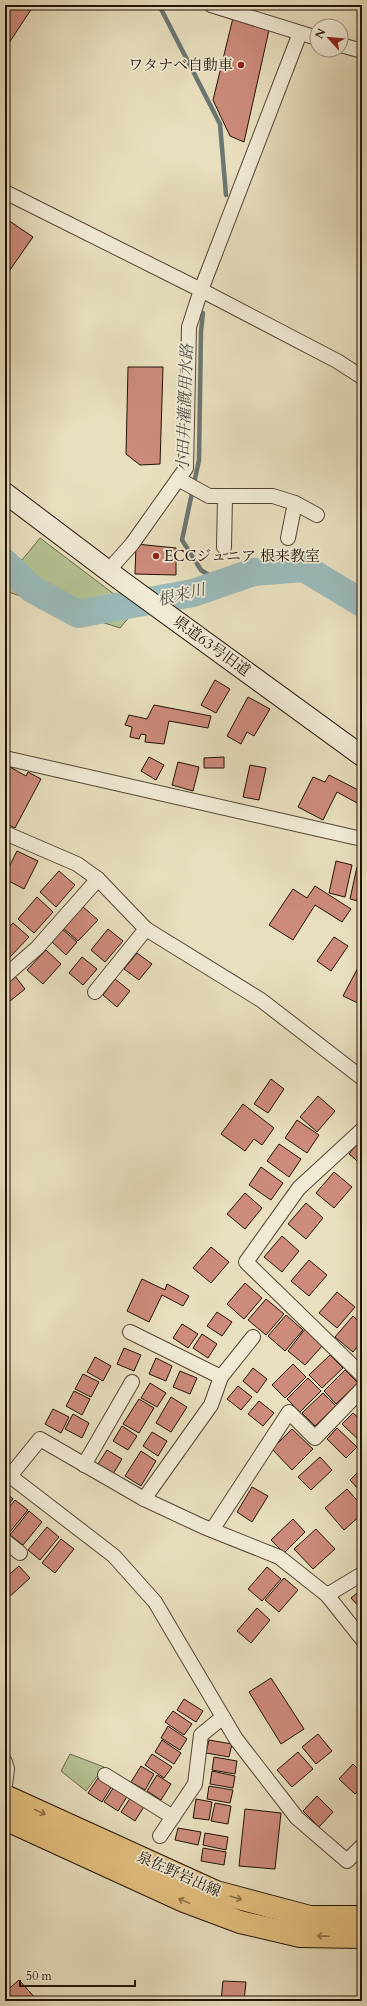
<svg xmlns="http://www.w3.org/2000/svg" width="367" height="2006" viewBox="0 0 367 2006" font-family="Cardo,'Noto Serif JP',serif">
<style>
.green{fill:#b5c292;stroke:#6c6a4c}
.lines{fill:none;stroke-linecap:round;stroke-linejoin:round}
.stream{stroke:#6b7772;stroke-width:4.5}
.river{stroke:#9bbaba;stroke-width:28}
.building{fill:#cd8b7b;stroke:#221206}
.street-casing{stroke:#544534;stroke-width:16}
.secondary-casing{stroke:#221206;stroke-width:22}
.primary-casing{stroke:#221206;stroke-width:24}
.street{stroke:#f0ead5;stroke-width:14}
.secondary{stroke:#f0ead5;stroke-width:20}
.primary{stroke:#e4c07f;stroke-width:22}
.oneway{stroke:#8d7249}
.poi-dot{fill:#8f2418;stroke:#f0ead5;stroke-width:1.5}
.labels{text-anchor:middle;stroke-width:3.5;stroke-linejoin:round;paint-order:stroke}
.poi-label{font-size:15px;fill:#221206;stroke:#f0ead5;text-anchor:end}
.street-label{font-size:15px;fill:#221206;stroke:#f0ead5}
.water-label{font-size:16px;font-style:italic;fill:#4c4d45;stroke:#f0ead5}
</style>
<rect width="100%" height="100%" fill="#e8dfbe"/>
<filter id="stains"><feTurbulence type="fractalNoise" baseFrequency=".005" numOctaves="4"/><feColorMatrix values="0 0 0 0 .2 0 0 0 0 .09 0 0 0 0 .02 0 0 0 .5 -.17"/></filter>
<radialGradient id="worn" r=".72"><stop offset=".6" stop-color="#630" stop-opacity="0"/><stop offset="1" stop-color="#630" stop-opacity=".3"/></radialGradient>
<!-- green -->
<g class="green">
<polygon points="40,538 135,610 120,628 5,591 5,562 22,560"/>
<polygon points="70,1754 104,1767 86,1791 61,1771"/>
</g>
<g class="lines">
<!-- stream -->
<g class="stream">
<polyline points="159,5 220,124 226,195"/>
<polyline points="203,313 201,331 199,460 182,540 201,570 221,583"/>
</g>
<!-- river -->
<polyline class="river" points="5,563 32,589 78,614 193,593 254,572 304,568 362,603"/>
</g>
<!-- building -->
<g class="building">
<polygon points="5,5 34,5 5,49"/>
<polygon points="233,18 269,30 244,142 230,136 213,100"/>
<polygon points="5,218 33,237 5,277"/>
<polygon points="128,367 163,367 160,464 140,465 126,454"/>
<polygon points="136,544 176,548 176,575 135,574"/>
<polygon points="215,680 230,689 216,713 201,705"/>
<polygon points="248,697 270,709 254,736 247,732 241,744 227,736"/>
<polygon points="154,705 211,716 208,728 169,721 164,744 145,742 146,735 141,734 139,739 130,737 132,727 125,725 129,715 147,719"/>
<polygon points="149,757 164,765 156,780 141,771"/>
<polygon points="224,757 224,768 204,768 204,758"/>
<polygon points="178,762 199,767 193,791 172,785"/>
<polygon points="250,765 266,768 259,800 243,797"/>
<polygon points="10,767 26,776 28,772 41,779 15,828 5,823 5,776"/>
<polygon points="329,775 362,792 362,798 359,804 337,792 323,820 298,807 313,777 325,782"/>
<polygon points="17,851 38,861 24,889 5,879 5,875"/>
<polygon points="336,861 352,865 345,897 329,893"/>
<polygon points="357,867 362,868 362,902 350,899"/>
<polygon points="59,871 75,885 56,907 40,892"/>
<polygon points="315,886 351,909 342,922 315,905 293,940 269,925 293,889 307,898"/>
<polygon points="37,897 53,912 34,933 18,919"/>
<polygon points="82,906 98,920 78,941 62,927"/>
<polygon points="13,923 29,937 9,958 5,955 5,931"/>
<polygon points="61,928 77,942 66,955 50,940"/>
<polygon points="108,929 123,941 105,962 91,950"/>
<polygon points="334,937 348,946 331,971 317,961"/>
<polygon points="46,950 61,964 43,984 27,970"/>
<polygon points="137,953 152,964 139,980 124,969"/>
<polygon points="82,957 97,969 83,985 69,973"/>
<polygon points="362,960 362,1005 343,996"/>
<polygon points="15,976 25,989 5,1005 5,984"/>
<polygon points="115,979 130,991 117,1007 103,995"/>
<polygon points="271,1079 284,1089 268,1113 254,1104"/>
<polygon points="318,1096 335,1111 317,1132 300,1117"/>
<polygon points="243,1104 274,1128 262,1145 254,1139 245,1151 221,1134"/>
<polygon points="297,1120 319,1135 307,1153 285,1138"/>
<polygon points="361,1139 362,1139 362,1165 349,1154"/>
<polygon points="279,1144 301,1159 289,1177 267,1161"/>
<polygon points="261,1167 283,1183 271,1200 249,1185"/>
<polygon points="334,1172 352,1187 334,1208 316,1193"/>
<polygon points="245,1193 262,1208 245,1229 227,1214"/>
<polygon points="306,1203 323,1218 306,1239 288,1224"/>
<polygon points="282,1236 299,1251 282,1272 264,1257"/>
<polygon points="211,1247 229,1262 211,1283 193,1268"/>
<polygon points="309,1260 327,1275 309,1296 291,1281"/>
<polygon points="142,1279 165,1290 167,1284 189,1296 183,1306 162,1295 149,1322 127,1311"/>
<polygon points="245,1283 262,1298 244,1319 227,1304"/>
<polygon points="337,1292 355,1307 337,1328 319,1313"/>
<polygon points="266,1299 284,1314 266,1335 248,1320"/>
<polygon points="217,1312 232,1322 222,1336 207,1326"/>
<polygon points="286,1315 303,1330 285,1351 268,1336"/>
<polygon points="353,1316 362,1324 362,1341 353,1352 335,1337"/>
<polygon points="182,1324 198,1334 188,1348 173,1338"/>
<polygon points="305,1329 323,1345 305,1365 288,1351"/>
<polygon points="202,1334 217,1344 208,1358 193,1348"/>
<polygon points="124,1348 141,1355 134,1371 117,1364"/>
<polygon points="362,1348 362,1359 357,1354"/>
<polygon points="330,1355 343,1368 322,1388 309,1375"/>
<polygon points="95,1357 111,1366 103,1381 87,1372"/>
<polygon points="156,1358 172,1366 166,1381 149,1374"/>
<polygon points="293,1364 306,1377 285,1398 272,1385"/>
<polygon points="253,1368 267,1379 257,1393 243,1381"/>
<polygon points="345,1370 358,1383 336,1404 324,1391"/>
<polygon points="180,1371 197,1378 190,1394 173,1387"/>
<polygon points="83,1374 99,1382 91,1397 75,1389"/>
<polygon points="308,1378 321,1391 300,1412 287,1399"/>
<polygon points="150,1383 166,1393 157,1407 141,1398"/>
<polygon points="238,1386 252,1397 241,1410 227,1399"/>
<polygon points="74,1391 90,1399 82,1415 66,1406"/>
<polygon points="323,1393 336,1406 315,1426 302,1413"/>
<polygon points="171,1397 187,1407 171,1432 156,1423"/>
<polygon points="139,1399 154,1408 139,1433 123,1424"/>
<polygon points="259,1401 274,1413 263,1426 248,1414"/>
<polygon points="53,1409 69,1417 61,1433 45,1424"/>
<polygon points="353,1413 362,1421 362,1443 342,1424"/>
<polygon points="73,1414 89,1423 82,1438 65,1429"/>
<polygon points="122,1426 137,1436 128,1450 113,1441"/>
<polygon points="337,1428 357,1447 346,1458 327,1439"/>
<polygon points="292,1429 313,1449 292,1470 272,1449"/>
<polygon points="152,1432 167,1441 158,1456 143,1446"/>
<polygon points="107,1450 122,1459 113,1474 98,1464"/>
<polygon points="141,1451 156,1461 141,1486 125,1476"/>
<polygon points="320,1457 332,1470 311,1490 298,1477"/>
<polygon points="362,1468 362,1493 350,1480"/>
<polygon points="252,1487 268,1496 252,1522 237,1512"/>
<polygon points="347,1489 362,1506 362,1514 344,1530 325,1508"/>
<polygon points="5,1492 13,1499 5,1509"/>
<polygon points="15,1500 28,1510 9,1533 5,1530 5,1512"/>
<polygon points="29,1511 42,1522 23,1545 10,1535"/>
<polygon points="293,1519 305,1532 284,1553 271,1540"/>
<polygon points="47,1527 59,1537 40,1560 28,1550"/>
<polygon points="316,1529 335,1549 313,1569 294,1549"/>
<polygon points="61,1539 74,1549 55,1573 42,1563"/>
<polygon points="19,1566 30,1578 8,1598 5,1595 5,1578"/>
<polygon points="267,1567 281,1579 262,1601 248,1589"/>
<polygon points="284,1578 298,1590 279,1612 265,1600"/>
<polygon points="362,1589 362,1608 361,1609 351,1598"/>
<polygon points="257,1608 270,1620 251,1643 237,1631"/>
<polygon points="271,1678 304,1729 281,1744 249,1692"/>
<polygon points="184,1699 203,1711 196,1722 177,1710"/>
<polygon points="173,1711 192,1724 184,1735 165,1722"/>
<polygon points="168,1726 187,1739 180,1750 161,1738"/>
<polygon points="318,1734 332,1751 316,1764 302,1747"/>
<polygon points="162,1740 181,1753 174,1764 155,1752"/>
<polygon points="209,1740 232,1744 229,1757 206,1753"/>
<polygon points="298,1752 313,1769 292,1787 277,1770"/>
<polygon points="152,1754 172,1767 164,1778 145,1765"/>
<polygon points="214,1757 237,1761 235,1774 212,1770"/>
<polygon points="353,1764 362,1773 362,1786 355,1794 339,1779"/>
<polygon points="141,1766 154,1774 145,1790 131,1782"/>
<polygon points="212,1771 235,1776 233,1788 210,1784"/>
<polygon points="157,1775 171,1784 161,1800 147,1791"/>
<polygon points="98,1778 112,1786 102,1802 88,1793"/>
<polygon points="209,1786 233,1790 230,1803 207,1799"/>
<polygon points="114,1787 128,1795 118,1811 104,1802"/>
<polygon points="317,1796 333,1812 319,1827 303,1811"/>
<polygon points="131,1797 145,1805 135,1821 121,1812"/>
<polygon points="196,1799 212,1802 209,1820 193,1818"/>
<polygon points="215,1803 231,1806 228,1824 211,1821"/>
<polygon points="245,1809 281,1813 275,1869 239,1866"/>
<polygon points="178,1828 201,1832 198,1845 175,1840"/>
<polygon points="205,1833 228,1837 226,1850 203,1845"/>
<polygon points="203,1848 226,1852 224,1865 201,1861"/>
<polygon points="19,1980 38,2001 5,2001 5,1992"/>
<polygon points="223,1981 246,1982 244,2001 221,2001"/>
</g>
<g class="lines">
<defs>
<g id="street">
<polyline points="211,5 317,38"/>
<polyline points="341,45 362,51"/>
<polyline points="5,192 201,290 337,361 362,377"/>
<polyline points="178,479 209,496 273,496 295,503 317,515"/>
<polyline points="288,538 295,503"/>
<polyline points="224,547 225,497"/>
<polyline points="108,571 132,544 186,468 189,327 201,290 300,33"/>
<polyline points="5,758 362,839"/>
<polyline points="5,833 77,864 98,879 146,929 261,1000 362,1078"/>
<polyline points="5,976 37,948 98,879"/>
<polyline points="95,992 146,929"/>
<polyline points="362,1130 299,1188 246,1262 362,1375"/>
<polyline points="130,1332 221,1377"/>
<polyline points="84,1465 132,1382"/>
<polyline points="5,1472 10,1476 40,1439 144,1499 204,1527 279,1557 327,1595 362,1639"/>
<polyline points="10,1476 114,1556 155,1602 236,1739 297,1818 347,1861 362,1846"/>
<polyline points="144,1499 211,1405 221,1377 253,1337"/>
<polyline points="212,1530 289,1412 315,1438 362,1389"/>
<polyline points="5,1541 20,1553"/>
<polyline points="327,1595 362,1574"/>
<polyline points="5,1762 7,1769 5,1785"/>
<polyline points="105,1775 173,1817"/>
<polyline points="160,1836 195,1784 201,1735 223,1717"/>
</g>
<polyline id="secondary" points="5,493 123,582 362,756"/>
<g id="primary">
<polyline points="5,1796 216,1892 310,1917 362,1917"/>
<polyline points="5,1819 184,1901 240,1922 300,1936 362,1937"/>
</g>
</defs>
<!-- street casing -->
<use href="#street" class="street-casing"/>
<!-- secondary casing -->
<use href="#secondary" class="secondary-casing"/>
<!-- primary casing -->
<use href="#primary" class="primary-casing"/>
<!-- street -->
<use href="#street" class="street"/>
<!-- secondary -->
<use href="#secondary" class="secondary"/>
<!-- primary -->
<use href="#primary" class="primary"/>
</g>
<!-- one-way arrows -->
<defs><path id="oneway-shaft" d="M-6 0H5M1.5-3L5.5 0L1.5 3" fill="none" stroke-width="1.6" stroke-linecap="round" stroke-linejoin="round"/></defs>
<g class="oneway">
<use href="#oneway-shaft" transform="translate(40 1812) rotate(25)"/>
<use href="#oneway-shaft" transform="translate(236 1898) rotate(16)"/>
<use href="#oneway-shaft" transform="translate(184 1901) rotate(-157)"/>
<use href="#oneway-shaft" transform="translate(323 1936) rotate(-178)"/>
</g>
<!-- markers -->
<g class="poi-dot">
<circle cx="241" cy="65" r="4"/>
<circle cx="156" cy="556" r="4"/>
</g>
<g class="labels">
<!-- poi labels -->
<g class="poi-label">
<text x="233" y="70">ワタナベ自動車</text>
<text x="164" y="561" text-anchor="start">ECCジュニア 根来教室</text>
</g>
<!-- street labels -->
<g class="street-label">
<text transform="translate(212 646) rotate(36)" y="5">県道63号旧道</text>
<text transform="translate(179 1874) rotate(24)" y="5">泉佐野岩出線</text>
</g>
<!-- water labels -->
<g class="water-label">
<text transform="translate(184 408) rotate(-88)" y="6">小田井灌漑用水路</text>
<text transform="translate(181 594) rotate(-13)" y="6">根来川</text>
</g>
</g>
<!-- margin -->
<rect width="367" height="2006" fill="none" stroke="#e8dfbe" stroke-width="20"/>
<rect x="6" y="6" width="355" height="1994" fill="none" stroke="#221206" stroke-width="2"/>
<rect x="10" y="10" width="347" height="1986" fill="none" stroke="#221206"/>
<!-- north arrow -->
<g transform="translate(329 38) rotate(297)"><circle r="19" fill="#f0ead5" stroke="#9e9482"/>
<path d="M0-3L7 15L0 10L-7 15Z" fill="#8f2418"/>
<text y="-6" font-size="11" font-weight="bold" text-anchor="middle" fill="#221206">N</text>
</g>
<!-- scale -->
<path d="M20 1980v6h115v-6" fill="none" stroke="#221206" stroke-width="2"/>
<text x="26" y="1980" font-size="12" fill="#221206" stroke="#f0ead5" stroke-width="3" paint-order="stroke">50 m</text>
<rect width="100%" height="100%" filter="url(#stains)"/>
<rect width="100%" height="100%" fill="url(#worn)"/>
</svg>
